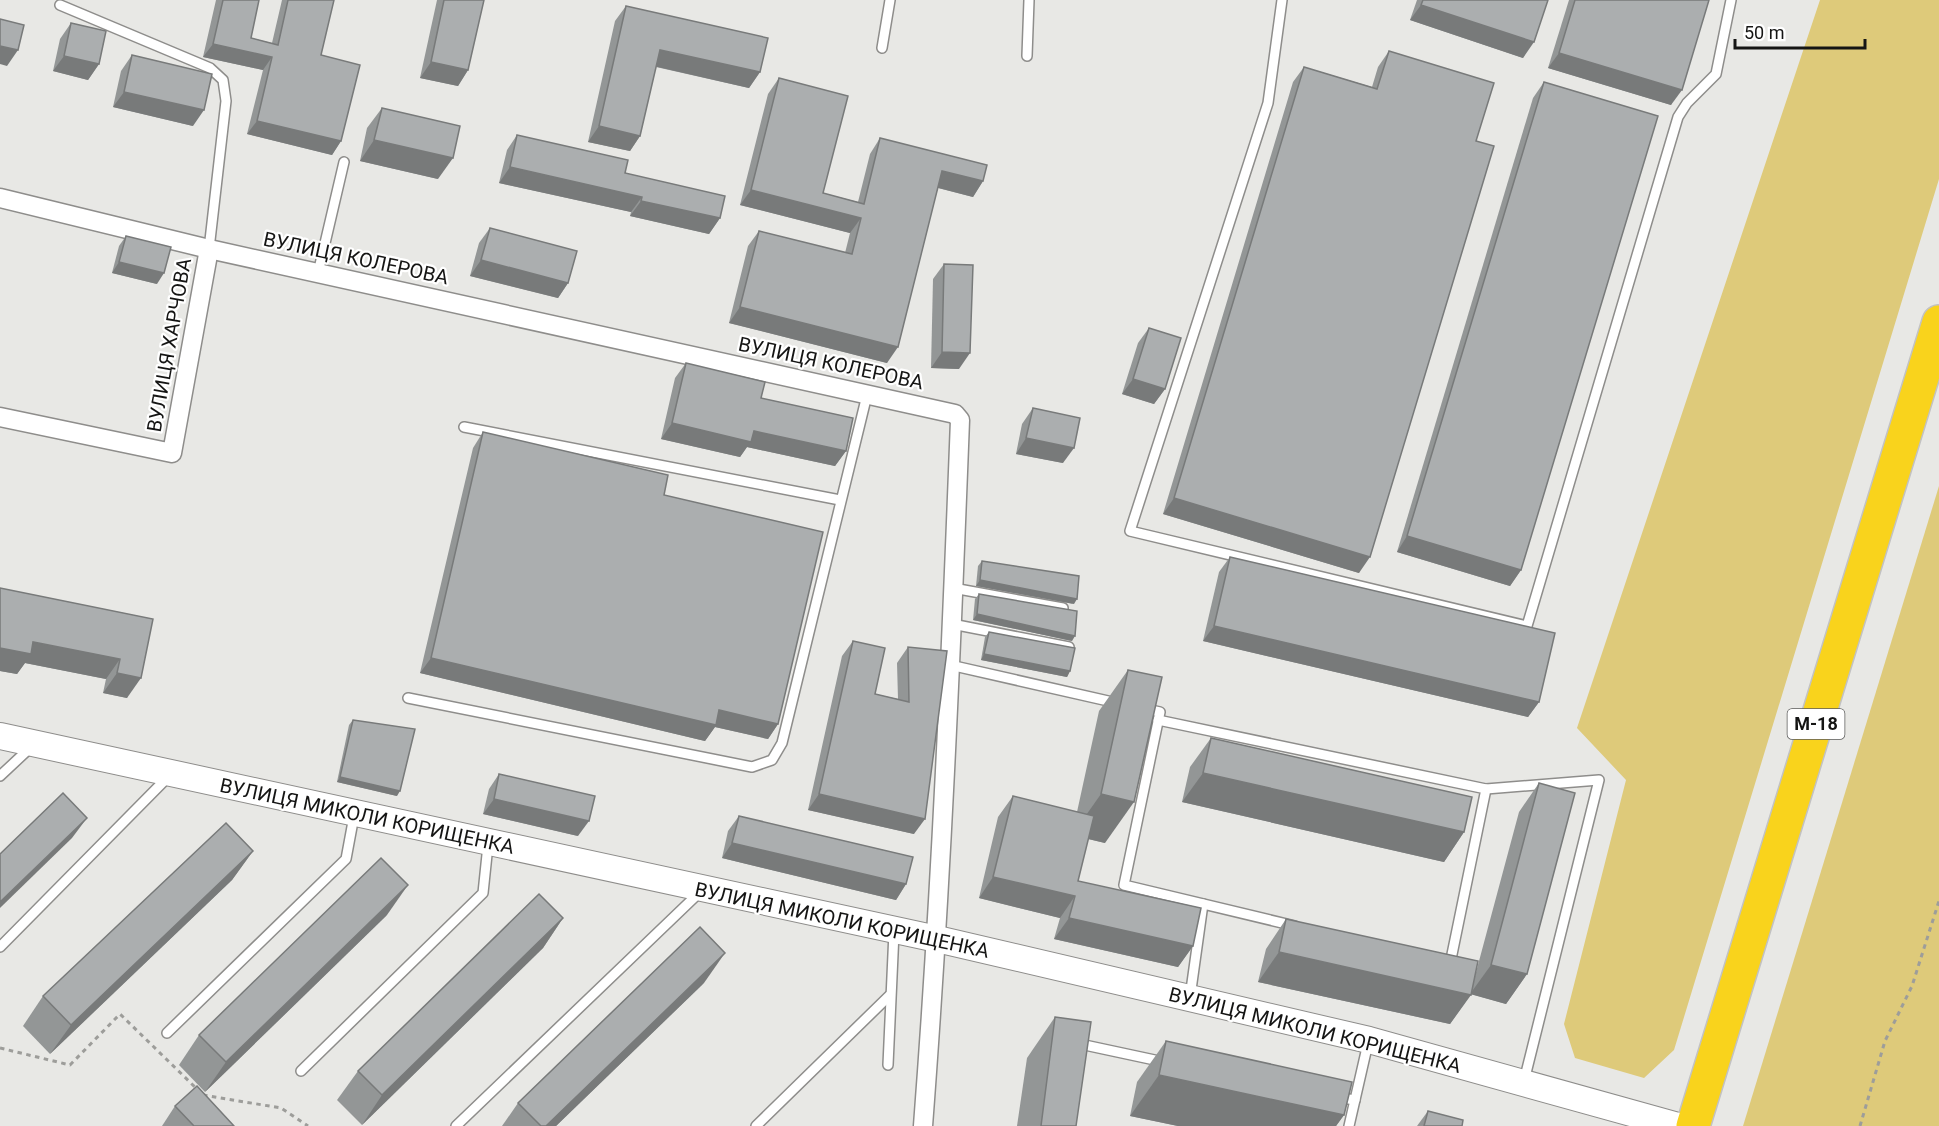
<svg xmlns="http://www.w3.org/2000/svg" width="1939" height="1126" viewBox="0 0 1939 1126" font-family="Roboto,sans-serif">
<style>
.green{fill:#deca7a}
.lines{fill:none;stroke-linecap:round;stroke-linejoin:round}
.lane-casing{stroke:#8e8d8b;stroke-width:12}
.street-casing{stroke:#8e8d8b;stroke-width:21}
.secondary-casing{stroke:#8e8d8b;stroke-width:28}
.highway-casing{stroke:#c2c2c2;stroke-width:36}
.path{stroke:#9d9d9a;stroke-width:3;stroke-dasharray:4.5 4.5;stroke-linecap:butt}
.lane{stroke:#fff;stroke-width:9}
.street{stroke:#fff;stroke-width:18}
.secondary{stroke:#fff;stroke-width:26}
.highway{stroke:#f9d31c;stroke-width:33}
.wall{fill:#939696}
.shaded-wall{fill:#787a7a}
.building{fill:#abaeaf;stroke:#787a7a;stroke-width:1.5}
.labels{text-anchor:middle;stroke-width:4.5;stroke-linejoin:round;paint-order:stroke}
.shield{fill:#fff;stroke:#5b5b5a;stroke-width:1.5}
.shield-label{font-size:18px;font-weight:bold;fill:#151514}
.street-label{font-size:20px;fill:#151514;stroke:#fff}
</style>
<rect width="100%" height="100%" fill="#e8e8e5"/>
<!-- green -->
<g class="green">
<polygon points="1820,0 1939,0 1939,179 1674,1050 1644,1078 1575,1058 1564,1024 1626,780 1577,728"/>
<polygon points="1939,486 1939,1126 1743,1126"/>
</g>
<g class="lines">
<defs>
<g id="lane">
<polyline points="1282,0 1268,103 1130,531 1527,626 1678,117 1687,103 1716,74 1731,0"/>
<polyline points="60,5 210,68 223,80 226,101 209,249"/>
<polyline points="882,48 890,0"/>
<polyline points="1027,56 1029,0"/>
<polyline points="318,273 344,162"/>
<polyline points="464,427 840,500"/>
<polyline points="953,588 1063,608"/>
<polyline points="952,624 1069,647"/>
<polyline points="950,665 1117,703"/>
<polyline points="408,698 752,767 772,760 782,743 867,395"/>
<polyline points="1142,708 1160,712 1124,885 1295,926"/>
<polyline points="1158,720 1486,789 1450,964 1446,963"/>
<polyline points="0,776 31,747"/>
<polyline points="1486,789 1599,780 1524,1081"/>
<polyline points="0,947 170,775"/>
<polyline points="1190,997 1203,904"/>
<polyline points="167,1033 346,859 354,816"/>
<polyline points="1080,1044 1164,1062"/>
<polyline points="888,1065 894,932"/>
<polyline points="301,1071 483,893 488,845"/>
<polyline points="1336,1097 1355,1100"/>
<polyline points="456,1126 701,891"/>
<polyline points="756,1126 890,995"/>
<polyline points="1349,1126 1368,1043"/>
</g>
<g id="street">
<path d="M0,198L209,249L955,414L960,420C951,656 941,891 923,1126"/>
<polyline points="0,417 172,453 209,249"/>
</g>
<polyline id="secondary" points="0,736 937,939 1369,1040 1678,1126"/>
<polyline id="highway" points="1693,1126 1939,322"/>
</defs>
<!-- lane casing -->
<use href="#lane" class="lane-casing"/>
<!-- street casing -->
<use href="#street" class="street-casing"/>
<!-- secondary casing -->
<use href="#secondary" class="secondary-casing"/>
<!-- highway casing -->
<use href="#highway" class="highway-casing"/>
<!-- path -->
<g class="path">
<polyline points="0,1048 70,1065 120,1014 198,1090"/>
<polyline points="203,1095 281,1108 308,1126"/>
<polyline points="1860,1126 1885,1041 1912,986 1939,901"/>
</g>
<!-- lane -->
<use href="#lane" class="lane"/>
<!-- street -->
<use href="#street" class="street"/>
<!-- secondary -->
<use href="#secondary" class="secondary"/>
<!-- highway -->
<use href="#highway" class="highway"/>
</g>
<!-- wall -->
<g class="wall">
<polygon points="216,0 259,0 251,38 272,43 282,0 334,0 321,55 341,141 332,155 247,134 263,70 203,57"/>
<polygon points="437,0 484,0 468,70 458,86 420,78"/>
<polygon points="1417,0 1548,0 1523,58 1410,20"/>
<polygon points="1569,0 1709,0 1671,105 1548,68"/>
<polygon points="626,6 760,72 749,88 656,67 640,136 630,151 588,142 615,21"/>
<polygon points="71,23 99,64 88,80 53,71 60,39"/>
<polygon points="1389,51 1476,141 1359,573 1163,514 1293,82 1304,67 1372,87 1378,67"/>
<polygon points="132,55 193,126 113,107 121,71"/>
<polygon points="779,78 823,193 858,202 870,154 880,138 983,181 973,197 938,188 887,363 729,323 748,246 759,231 845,253 850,233 740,205 768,94"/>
<polygon points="1544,82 1521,570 1510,586 1397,552 1533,98"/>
<polygon points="382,108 438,179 360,161 367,128"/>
<polygon points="517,135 625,173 720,218 709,234 630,216 631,212 499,183 507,150"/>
<polygon points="490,228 568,283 558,298 470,276 479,243"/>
<polygon points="126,236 157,284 112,273 119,246"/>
<polygon points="944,264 959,369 931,368 933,279"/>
<polygon points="1149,328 1165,389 1154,404 1122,394 1138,343"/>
<polygon points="686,363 761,398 846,451 835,466 747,447 740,457 661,439 675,378"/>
<polygon points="1033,408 1063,463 1016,454 1022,424"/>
<polygon points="483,432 664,495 778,724 768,739 715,727 705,741 420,673 473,448"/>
<polygon points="1230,557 1539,702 1528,717 1203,641 1219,572"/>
<polygon points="982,561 1074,604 976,586 978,566"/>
<polygon points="979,594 1072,641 973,620 975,599"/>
<polygon points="153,619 127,698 103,693 106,679 25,663 17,674 0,671"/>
<polygon points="989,632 1070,671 1067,677 981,660 985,637"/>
<polygon points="853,641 875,694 898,699 897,663 908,647 914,834 808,810 842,656"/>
<polygon points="1128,670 1105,843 1088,839 1078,881 1193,946 1178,967 1054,939 1060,918 979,898 998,817 1013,796 1077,812 1099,711"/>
<polygon points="353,720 397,796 337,782 349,725"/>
<polygon points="1211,738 1464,832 1444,862 1182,802 1190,767"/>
<polygon points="499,774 578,836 483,814 489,789"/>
<polygon points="1539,783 1527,974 1506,1004 1471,994 1450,1024 1258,982 1266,949 1286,919 1475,976 1519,812"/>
<polygon points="739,816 906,884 896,900 722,858 728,831"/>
<polygon points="253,851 232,880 50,1054 23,1026 43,996"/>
<polygon points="387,915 205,1092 179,1065 199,1035"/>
<polygon points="563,918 543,948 362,1125 337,1100 358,1071"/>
<polygon points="704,983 556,1126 502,1126 518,1103"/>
<polygon points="1055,1017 1076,1126 1017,1126 1027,1058"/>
<polygon points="1166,1041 1344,1115 1336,1126 1178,1126 1130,1116 1137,1082"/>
<polygon points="175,1106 234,1126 162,1126"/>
<polygon points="1428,1111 1462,1126 1417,1126"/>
</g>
<!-- shaded-wall -->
<g class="shaded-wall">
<polygon points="1421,5 1534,42 1523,58 1410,20"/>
<polygon points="213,44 272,57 263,70 203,57"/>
<polygon points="0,46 18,50 7,66 0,64"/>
<polygon points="660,50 760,72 749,88 649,65"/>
<polygon points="1559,53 1682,90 1671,105 1548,68"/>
<polygon points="64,56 99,64 88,80 53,71"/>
<polygon points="431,62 468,70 458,86 420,78"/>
<polygon points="124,92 204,110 193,126 113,107"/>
<polygon points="257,121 341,141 332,155 247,134"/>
<polygon points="599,126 640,136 630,151 588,142"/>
<polygon points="374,140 453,158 438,179 360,161"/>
<polygon points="510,167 642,197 631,212 499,183"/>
<polygon points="942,171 983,181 973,197 931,186"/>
<polygon points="751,190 861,218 850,233 740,205"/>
<polygon points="641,201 720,218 709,234 630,216"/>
<polygon points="481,260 568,283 558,298 470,276"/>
<polygon points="119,262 164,273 157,284 112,273"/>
<polygon points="740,307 898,347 887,363 729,323"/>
<polygon points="942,352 970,353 959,369 931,368"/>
<polygon points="1133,379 1165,389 1154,404 1122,394"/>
<polygon points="672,423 754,431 846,451 835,466 747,447 740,457 661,439"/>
<polygon points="1026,438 1074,448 1063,463 1016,454"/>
<polygon points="1174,498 1370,557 1359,573 1163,514"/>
<polygon points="1407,536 1521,570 1510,586 1397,552"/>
<polygon points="980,580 1077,599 1074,604 976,586"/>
<polygon points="977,614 1075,636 1072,641 973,620"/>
<polygon points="1214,626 1539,702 1528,717 1203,641"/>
<polygon points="33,642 120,659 106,679 25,663 17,674 0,671 0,648"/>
<polygon points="984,654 1070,671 1067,677 981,660"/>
<polygon points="431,658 719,710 778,724 768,739 715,727 705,741 420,673"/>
<polygon points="117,673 141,678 127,698 103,693"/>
<polygon points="1203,773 1464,832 1444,862 1182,802"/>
<polygon points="340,777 400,791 397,796 337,782"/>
<polygon points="819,794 925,819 914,834 808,810"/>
<polygon points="1101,794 1134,802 1105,843 1072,835"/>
<polygon points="494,799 589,821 578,836 483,814"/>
<polygon points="87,818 72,838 0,908 0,902"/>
<polygon points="732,843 906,884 896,900 722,858"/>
<polygon points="253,851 232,880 50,1054 71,1025"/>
<polygon points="993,877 1075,896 1060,918 979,898"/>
<polygon points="408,885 387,915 205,1092 226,1062"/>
<polygon points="563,918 543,948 362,1125 382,1095"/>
<polygon points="1069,918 1193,946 1178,967 1054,939"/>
<polygon points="1279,952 1471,995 1450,1024 1258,982"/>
<polygon points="725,953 704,983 556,1126 546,1126"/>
<polygon points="1491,965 1527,974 1506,1004 1470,994"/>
<polygon points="1159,1075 1344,1115 1336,1126 1178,1126 1130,1116"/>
</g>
<!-- building -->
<g class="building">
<polygon points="223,0 259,0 251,38 278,45 288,0 334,0 321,55 360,65 341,141 257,121 272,57 213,44"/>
<polygon points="444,0 484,0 468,70 431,62"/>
<polygon points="1423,0 1548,0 1534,42 1421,5"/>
<polygon points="1575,0 1709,0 1682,90 1559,53"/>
<polygon points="626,6 768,38 760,72 660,50 640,136 599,126"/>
<polygon points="0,19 24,25 18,50 0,46"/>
<polygon points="71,23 106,31 99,64 64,56"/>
<polygon points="1389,51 1494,83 1476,141 1494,146 1370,557 1174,498 1304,67 1377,89"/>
<polygon points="132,55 212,74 204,110 124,92"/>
<polygon points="779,78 848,96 823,193 864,204 880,138 987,165 983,181 942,171 898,347 740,307 759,231 852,254 861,218 751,190"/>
<polygon points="1544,82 1658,116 1521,570 1407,536"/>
<polygon points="382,108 460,126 453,158 374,140"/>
<polygon points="517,135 628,160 625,173 725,196 720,218 641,201 642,197 510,167"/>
<polygon points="490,228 577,251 568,283 481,260"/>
<polygon points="126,236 171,247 164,273 119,262"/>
<polygon points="944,264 973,265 970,353 942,352"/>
<polygon points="1149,328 1181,338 1165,389 1133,379"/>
<polygon points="686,363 765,382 761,398 853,418 846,451 754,431 751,442 672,423"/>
<polygon points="1033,408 1080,418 1074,448 1026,438"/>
<polygon points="483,432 668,475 664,495 823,532 778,724 719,710 716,725 431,658"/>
<polygon points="1230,557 1555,633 1539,702 1214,626"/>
<polygon points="982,561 1079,576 1077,599 980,580"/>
<polygon points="0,588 153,619 141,678 117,673 120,659 33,642 31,654 0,648"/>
<polygon points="979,594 1077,611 1075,636 977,614"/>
<polygon points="989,632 1075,648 1070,671 984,654"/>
<polygon points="853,641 885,648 875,694 909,702 908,647 947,651 925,819 819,794"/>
<polygon points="1128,670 1162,677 1134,802 1101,794"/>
<polygon points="353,720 415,729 400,791 340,777"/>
<polygon points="1211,738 1472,797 1464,832 1203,773"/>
<polygon points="499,774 595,796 589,821 494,799"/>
<polygon points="1539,783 1575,793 1527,974 1491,965"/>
<polygon points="63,793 87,818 0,902 0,854"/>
<polygon points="1013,796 1094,816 1078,881 1201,908 1193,946 1069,918 1075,896 993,877"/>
<polygon points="739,816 913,857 906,884 732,843"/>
<polygon points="226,823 253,851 71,1025 43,996"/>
<polygon points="381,858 408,885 226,1062 199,1035"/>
<polygon points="539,894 563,918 382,1095 358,1071"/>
<polygon points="1286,919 1478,961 1471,995 1279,952"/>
<polygon points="700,927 725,953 546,1126 541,1126 518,1103"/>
<polygon points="1055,1017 1091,1022 1076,1126 1041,1126"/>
<polygon points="1166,1041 1352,1082 1344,1115 1159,1075"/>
<polygon points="197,1086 234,1126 194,1126 175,1106"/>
<polygon points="1428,1111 1463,1120 1462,1126 1424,1126"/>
</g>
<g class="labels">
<!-- shield labels -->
<rect class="shield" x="1787.5" y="709" width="57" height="30" rx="4.5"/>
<g class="shield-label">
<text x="1816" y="730">М-18</text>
</g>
<!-- street labels -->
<g class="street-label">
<text transform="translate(356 258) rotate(12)" y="7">ВУЛИЦЯ КОЛЕРОВА</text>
<text transform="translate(169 345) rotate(-80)" y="7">ВУЛИЦЯ ХАРЧОВА</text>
<text transform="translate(831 363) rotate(12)" y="7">ВУЛИЦЯ КОЛЕРОВА</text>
<text transform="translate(367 816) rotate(12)" y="7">ВУЛИЦЯ МИКОЛИ КОРИЩЕНКА</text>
<text transform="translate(842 920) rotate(12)" y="7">ВУЛИЦЯ МИКОЛИ КОРИЩЕНКА</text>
<text transform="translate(1315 1030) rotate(14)" y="7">ВУЛИЦЯ МИКОЛИ КОРИЩЕНКА</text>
</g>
</g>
<!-- scale -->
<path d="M1735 39v9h130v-9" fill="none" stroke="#151514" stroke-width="3"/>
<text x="1744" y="39" font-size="18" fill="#151514" stroke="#ffffff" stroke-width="4.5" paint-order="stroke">50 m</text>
</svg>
